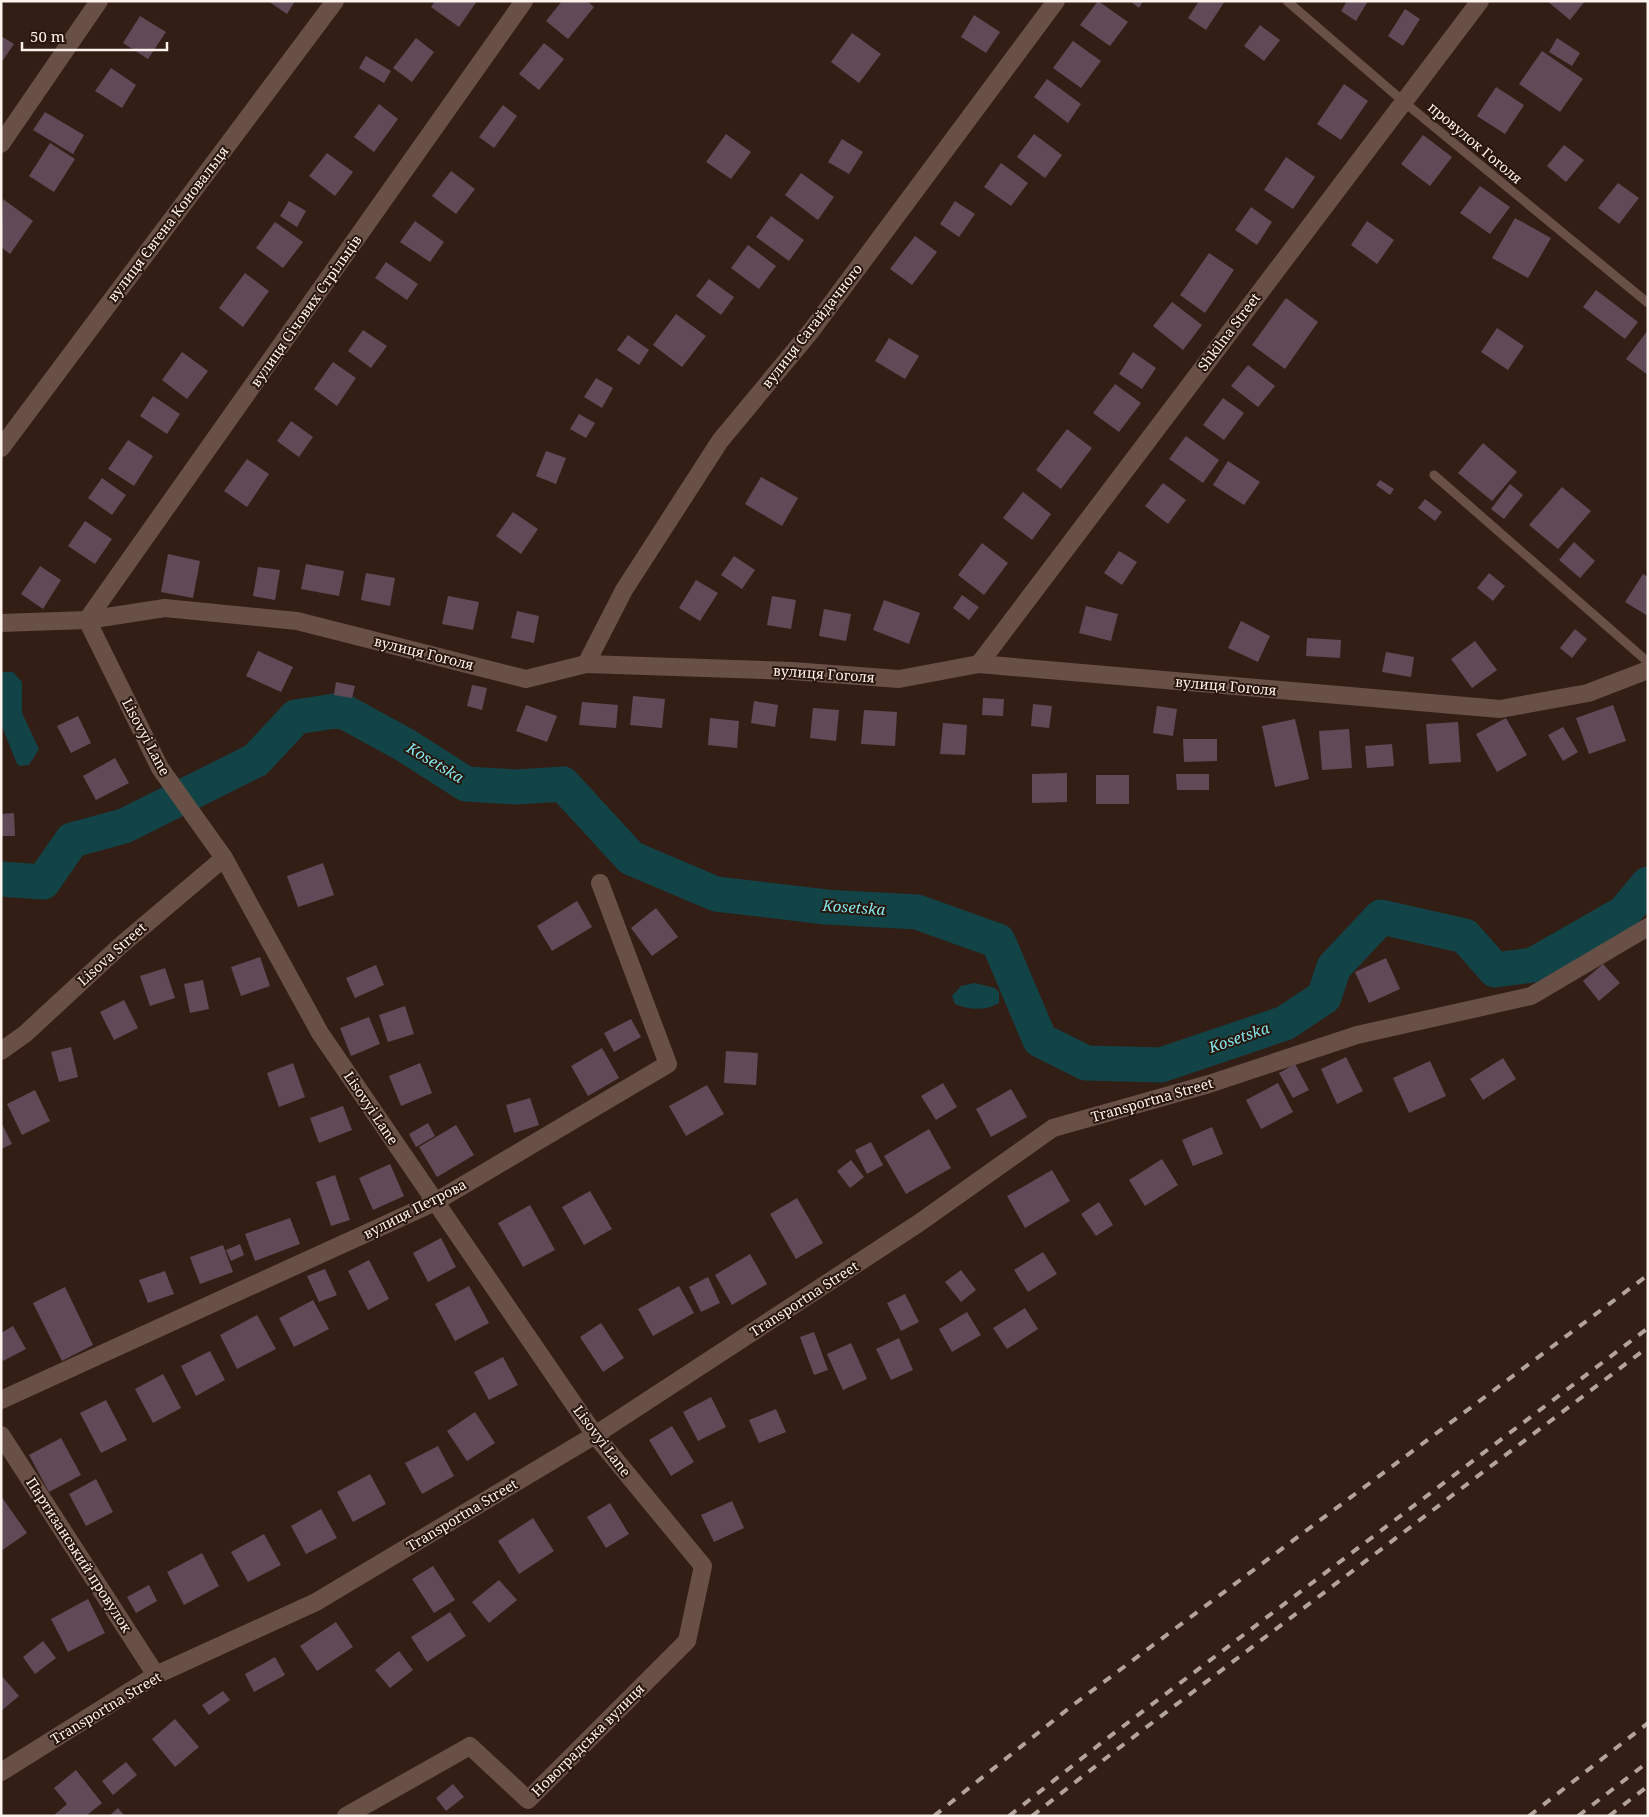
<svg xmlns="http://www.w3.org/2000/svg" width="1649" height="1817" viewBox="0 0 1649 1817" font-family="'Noto Serif',serif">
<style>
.water{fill:#124346}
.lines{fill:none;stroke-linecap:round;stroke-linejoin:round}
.river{stroke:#124346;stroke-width:35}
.building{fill:#604a58}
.lane{stroke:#685046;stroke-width:9}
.street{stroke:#685046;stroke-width:18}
.rail{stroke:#b2a39c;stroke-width:4;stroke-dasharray:9 9;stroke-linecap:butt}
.labels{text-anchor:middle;stroke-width:4;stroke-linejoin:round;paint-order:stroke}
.street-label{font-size:14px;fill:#fef2ed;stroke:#28150c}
.water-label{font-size:15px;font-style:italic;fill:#84e8ef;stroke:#28150c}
</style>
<rect width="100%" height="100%" fill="#331e15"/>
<!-- water -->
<g class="water">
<polygon points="1,672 13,672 22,682 22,713 39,749 29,765 20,766 17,764 1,724"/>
<path d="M975,983L995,988L999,992V1003C986,1011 969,1010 955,1004L952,996L961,986Z"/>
</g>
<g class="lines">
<!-- river -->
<polyline class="river" points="1,879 43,882 72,840 124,826 256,760 296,717 341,710 405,745 466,784 516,787 563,784 631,858 716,894 826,907 917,912 998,941 1040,1040 1086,1063 1161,1065 1285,1023 1324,997 1334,967 1381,917 1465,936 1495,970 1533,965 1624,913 1648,884"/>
</g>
<!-- building -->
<g class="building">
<polygon points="268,1 295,1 287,14"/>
<polygon points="435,1 477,1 459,27 431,7"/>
<polygon points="562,1 587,1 594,7 568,39 546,21"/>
<polygon points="1098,1 1128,22 1110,46 1080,25"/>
<polygon points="1130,1 1143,1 1139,8"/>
<polygon points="1199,1 1225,1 1206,30 1188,18"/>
<polygon points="1347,1 1368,1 1356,21 1341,11"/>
<polygon points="1547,1 1585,1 1570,20"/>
<polygon points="1405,9 1420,19 1403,46 1388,36"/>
<polygon points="974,15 1000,32 986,53 961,37"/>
<polygon points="140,16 166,32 148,59 123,43"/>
<polygon points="1260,25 1280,40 1264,61 1244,46"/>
<polygon points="852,33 881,54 859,83 831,62"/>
<polygon points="1,36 14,44 1,63"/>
<polygon points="416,38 434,52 412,82 393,68"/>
<polygon points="1557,38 1580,53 1572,66 1549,52"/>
<polygon points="1073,41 1101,61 1081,88 1053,68"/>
<polygon points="544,43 564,59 539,90 519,74"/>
<polygon points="1542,51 1583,79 1560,112 1519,84"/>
<polygon points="366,56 391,71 384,83 359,68"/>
<polygon points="111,68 136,85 122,108 95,91"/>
<polygon points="1047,79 1081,104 1068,123 1034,97"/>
<polygon points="1344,84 1368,101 1341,140 1317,124"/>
<polygon points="1496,87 1524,105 1505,134 1477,116"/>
<polygon points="379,104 398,119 374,152 354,137"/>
<polygon points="503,105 517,116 494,148 479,137"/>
<polygon points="45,112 84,135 73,154 33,130"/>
<polygon points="726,134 751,152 731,179 706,162"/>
<polygon points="1034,134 1062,155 1045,178 1017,157"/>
<polygon points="1423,135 1452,157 1430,186 1401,164"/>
<polygon points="842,139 863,152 849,174 828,162"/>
<polygon points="50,143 75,159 54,192 29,176"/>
<polygon points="1564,145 1584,160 1566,182 1547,166"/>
<polygon points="327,153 353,172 335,196 309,176"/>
<polygon points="1286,157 1315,177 1293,209 1264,190"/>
<polygon points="1001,163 1028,183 1011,206 984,187"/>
<polygon points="451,171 475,189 456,214 432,196"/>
<polygon points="801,173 834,197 818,220 785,195"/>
<polygon points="1618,183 1639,198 1619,224 1598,208"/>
<polygon points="1480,186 1510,207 1490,234 1460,213"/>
<polygon points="3,199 33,221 10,254 1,247"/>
<polygon points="289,201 306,211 297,227 280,216"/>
<polygon points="955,201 975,214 959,237 940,224"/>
<polygon points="1251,207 1272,222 1257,245 1235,230"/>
<polygon points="771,216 804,240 789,261 756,237"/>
<polygon points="1515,218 1551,238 1528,278 1492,258"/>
<polygon points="415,221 444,242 430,262 400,242"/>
<polygon points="1367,221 1394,240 1377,264 1351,245"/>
<polygon points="275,222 303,242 283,268 256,248"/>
<polygon points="915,236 937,252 912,285 890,269"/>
<polygon points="748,245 776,266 759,289 731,268"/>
<polygon points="1209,253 1234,270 1205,313 1180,295"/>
<polygon points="386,262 418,284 407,300 375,278"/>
<polygon points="245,273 269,291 243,327 219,308"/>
<polygon points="709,279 734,297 721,315 696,296"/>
<polygon points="1596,290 1638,322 1625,339 1583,307"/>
<polygon points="1286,298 1318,322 1285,369 1252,345"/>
<polygon points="1172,302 1202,325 1183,350 1153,326"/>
<polygon points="676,314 706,336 682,367 653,345"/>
<polygon points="1497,328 1524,346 1508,370 1481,352"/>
<polygon points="363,330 387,346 371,368 348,351"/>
<polygon points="1648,330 1648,375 1626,359"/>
<polygon points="628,335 649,350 639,365 617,350"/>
<polygon points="889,338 919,356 905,379 875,361"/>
<polygon points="182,352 208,371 187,399 162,380"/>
<polygon points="1133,352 1156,368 1142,389 1119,374"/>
<polygon points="333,362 356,378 337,406 314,389"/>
<polygon points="1248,365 1275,386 1258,407 1231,386"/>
<polygon points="596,378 613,388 602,408 584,397"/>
<polygon points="1115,384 1141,403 1119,432 1093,413"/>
<polygon points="153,396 180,414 167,434 140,416"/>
<polygon points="1223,398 1244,413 1224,440 1203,425"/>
<polygon points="579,414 595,423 586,438 570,429"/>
<polygon points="291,421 313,437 299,457 277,441"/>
<polygon points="1067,429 1092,448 1061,489 1036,470"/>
<polygon points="1186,436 1219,460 1203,483 1169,459"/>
<polygon points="128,440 153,456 134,486 108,469"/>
<polygon points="1483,443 1517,472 1492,501 1458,473"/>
<polygon points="546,451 566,458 556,484 536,476"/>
<polygon points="247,459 269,474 247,507 224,491"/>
<polygon points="1228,461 1260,482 1244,505 1213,485"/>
<polygon points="761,477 798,498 782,526 745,504"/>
<polygon points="102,478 126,495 112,515 88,498"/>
<polygon points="1380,480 1394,489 1390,495 1376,485"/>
<polygon points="1163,483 1186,500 1168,524 1145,506"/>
<polygon points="1510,484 1523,495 1504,519 1491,509"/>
<polygon points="1562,487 1591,511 1558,549 1529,525"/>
<polygon points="1023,492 1051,514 1032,540 1003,518"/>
<polygon points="1425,499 1442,512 1435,521 1418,508"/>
<polygon points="513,512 538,529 521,554 496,536"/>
<polygon points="85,521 112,539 95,564 68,546"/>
<polygon points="1574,542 1595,561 1580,578 1559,560"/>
<polygon points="982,543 1008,563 984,595 958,575"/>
<polygon points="1119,551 1137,562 1122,585 1104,573"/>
<polygon points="168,554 200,561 193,598 161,592"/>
<polygon points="734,556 755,570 742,589 721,575"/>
<polygon points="306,564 344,571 339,596 301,589"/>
<polygon points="40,566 61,580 43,609 21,594"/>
<polygon points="258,567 280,570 275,600 253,596"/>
<polygon points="366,573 395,578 390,606 361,600"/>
<polygon points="1489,573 1505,586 1493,601 1477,588"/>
<polygon points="1643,574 1648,577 1648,616 1625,602"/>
<polygon points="696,580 718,593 700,621 679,608"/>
<polygon points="962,595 979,607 969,620 953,608"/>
<polygon points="448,596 479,602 473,630 442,624"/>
<polygon points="772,596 796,600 791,629 767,625"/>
<polygon points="884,600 920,613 909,644 873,630"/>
<polygon points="1086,606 1118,614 1111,641 1079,633"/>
<polygon points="824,609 851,614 846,641 819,636"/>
<polygon points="517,611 539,616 534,643 511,638"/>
<polygon points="1241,621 1270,636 1258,662 1228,648"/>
<polygon points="1575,629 1587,639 1572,658 1560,648"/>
<polygon points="1307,638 1341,640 1340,658 1306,656"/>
<polygon points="1475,641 1497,670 1472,688 1451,659"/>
<polygon points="258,651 293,667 281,692 246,676"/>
<polygon points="1386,652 1414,657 1411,677 1382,672"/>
<polygon points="336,682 355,686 352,698 334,695"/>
<polygon points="472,685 487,688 482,710 467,706"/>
<polygon points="633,696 665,699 662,728 630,725"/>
<polygon points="983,698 1004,699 1003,716 982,715"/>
<polygon points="754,701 778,705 775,727 751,723"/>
<polygon points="582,702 618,705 616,728 579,725"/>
<polygon points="1033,704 1052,706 1049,728 1031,726"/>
<polygon points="526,705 557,716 547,742 516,731"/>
<polygon points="1613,705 1626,741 1589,754 1576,718"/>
<polygon points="1157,706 1177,709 1173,736 1153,733"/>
<polygon points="813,708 839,710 836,741 810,738"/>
<polygon points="864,710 897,712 895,746 861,744"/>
<polygon points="78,716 91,743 71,753 57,726"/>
<polygon points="710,718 739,721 737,748 708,745"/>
<polygon points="1506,718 1527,755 1497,772 1476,734"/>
<polygon points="1295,719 1309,779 1275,787 1262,726"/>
<polygon points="1458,722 1461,762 1429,764 1426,724"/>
<polygon points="943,723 967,725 965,755 940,754"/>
<polygon points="1563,727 1578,752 1563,761 1548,735"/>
<polygon points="1349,729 1352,768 1322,770 1319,731"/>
<polygon points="1183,739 1217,739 1217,761 1184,762"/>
<polygon points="1392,744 1394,766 1367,768 1365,746"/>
<polygon points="115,758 129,783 96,800 83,776"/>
<polygon points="1067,773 1067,802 1032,803 1032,774"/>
<polygon points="1176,774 1209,774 1209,790 1177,790"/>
<rect x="1096" y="775" width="33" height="29"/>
<polygon points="14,813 15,836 1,836 1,814"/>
<polygon points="323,863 334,895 298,907 287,876"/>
<polygon points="577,901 592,927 552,951 537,926"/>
<polygon points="656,908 678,937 652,956 631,928"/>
<polygon points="260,957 270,986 241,996 231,967"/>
<polygon points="1386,958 1400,989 1369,1003 1355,972"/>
<polygon points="1603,964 1620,983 1599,1001 1583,981"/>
<polygon points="376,965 384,985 355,998 346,978"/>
<polygon points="165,968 175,998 150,1006 140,976"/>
<polygon points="203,980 209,1009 190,1013 184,984"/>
<polygon points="124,1000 138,1028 114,1040 100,1012"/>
<polygon points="405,1006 414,1034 388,1042 379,1015"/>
<polygon points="369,1017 380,1044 351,1056 340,1028"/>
<polygon points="631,1019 641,1037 614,1052 604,1033"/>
<polygon points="71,1047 78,1077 59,1082 51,1052"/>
<polygon points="602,1048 619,1078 588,1096 571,1066"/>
<polygon points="726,1051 758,1053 756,1085 724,1083"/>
<polygon points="1346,1057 1363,1091 1337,1104 1321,1069"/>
<polygon points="1503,1058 1516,1079 1483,1100 1470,1079"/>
<polygon points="1430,1061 1446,1096 1409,1113 1393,1078"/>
<polygon points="293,1063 305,1097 279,1107 267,1073"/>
<polygon points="420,1063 432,1093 401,1106 389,1076"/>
<polygon points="1295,1064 1309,1090 1293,1098 1279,1073"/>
<polygon points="943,1083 957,1107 936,1120 921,1096"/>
<polygon points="1278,1083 1293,1112 1261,1129 1246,1100"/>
<polygon points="707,1085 724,1114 686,1136 669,1106"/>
<polygon points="1011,1089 1027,1117 991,1137 976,1109"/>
<polygon points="35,1090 50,1121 22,1135 7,1104"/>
<polygon points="530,1098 539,1125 514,1133 506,1105"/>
<polygon points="343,1106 352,1130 319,1143 310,1118"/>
<polygon points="1,1122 12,1144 1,1149"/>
<polygon points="428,1123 435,1136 416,1147 409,1134"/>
<polygon points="456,1125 474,1155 437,1177 419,1147"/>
<polygon points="1212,1127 1223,1154 1193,1166 1182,1140"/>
<polygon points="929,1129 951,1168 906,1194 884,1156"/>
<polygon points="871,1142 883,1165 867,1174 855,1150"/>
<polygon points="1162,1159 1178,1185 1145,1206 1129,1180"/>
<polygon points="851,1160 864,1177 850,1188 837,1171"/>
<polygon points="390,1164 404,1196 373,1210 359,1178"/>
<polygon points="1052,1170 1070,1201 1025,1228 1007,1196"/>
<polygon points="335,1175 350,1220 331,1226 316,1182"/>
<polygon points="590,1191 612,1229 584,1245 562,1207"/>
<polygon points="797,1198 823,1243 796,1259 770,1214"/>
<polygon points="1099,1202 1113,1225 1096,1236 1081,1214"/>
<polygon points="530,1205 555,1250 523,1267 498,1223"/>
<polygon points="290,1218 300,1244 255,1261 245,1234"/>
<polygon points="441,1238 456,1267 428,1282 413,1253"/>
<polygon points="240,1244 244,1255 231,1261 226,1250"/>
<polygon points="223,1245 233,1272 200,1284 190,1257"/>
<polygon points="1043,1252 1057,1274 1028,1292 1014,1270"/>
<polygon points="750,1254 767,1284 732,1305 715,1275"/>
<polygon points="369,1260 389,1299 368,1310 348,1271"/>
<polygon points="325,1269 337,1295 319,1302 307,1276"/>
<polygon points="961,1270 976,1290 961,1302 945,1282"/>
<polygon points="165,1271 174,1294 148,1303 139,1280"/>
<polygon points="708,1277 720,1303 701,1312 689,1287"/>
<polygon points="469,1286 489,1323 455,1341 435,1304"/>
<polygon points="679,1286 694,1313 653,1336 638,1309"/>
<polygon points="65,1287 93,1345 62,1361 33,1303"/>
<polygon points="905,1294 919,1322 901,1331 887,1303"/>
<polygon points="313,1300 329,1329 294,1347 279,1318"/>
<polygon points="1025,1308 1038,1329 1007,1349 993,1328"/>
<polygon points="967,1312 981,1335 952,1352 939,1329"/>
<polygon points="257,1315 276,1349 237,1369 220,1335"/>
<polygon points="601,1323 624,1358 603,1372 580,1337"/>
<polygon points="13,1326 26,1349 3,1361 1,1357 1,1333"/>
<polygon points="814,1332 828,1370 814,1375 800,1337"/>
<polygon points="899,1338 913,1370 891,1380 876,1349"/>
<polygon points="851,1343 867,1379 843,1390 827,1354"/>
<polygon points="210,1351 225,1380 196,1396 181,1366"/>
<polygon points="503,1357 518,1385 489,1400 474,1372"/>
<polygon points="163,1374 181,1408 153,1423 135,1389"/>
<polygon points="711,1397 726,1427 698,1441 683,1412"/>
<polygon points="106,1400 127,1440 101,1453 80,1413"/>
<polygon points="776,1409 786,1432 759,1443 749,1420"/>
<polygon points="475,1412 495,1443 467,1461 447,1431"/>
<polygon points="672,1426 694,1462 671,1476 649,1440"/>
<polygon points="61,1438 81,1475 49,1492 29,1455"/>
<polygon points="438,1446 454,1476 422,1494 405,1463"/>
<polygon points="370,1474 386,1504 353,1522 337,1492"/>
<polygon points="96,1479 113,1512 86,1526 69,1494"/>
<polygon points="1,1496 27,1533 1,1551"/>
<polygon points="732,1501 744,1528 714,1542 701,1515"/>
<polygon points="610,1503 629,1534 606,1548 587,1517"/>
<polygon points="321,1509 337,1538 306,1554 291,1526"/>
<polygon points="533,1518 554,1551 519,1574 498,1541"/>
<polygon points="264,1534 281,1565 248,1582 231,1552"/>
<polygon points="202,1553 219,1586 184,1605 167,1572"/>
<polygon points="433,1566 455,1600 434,1613 412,1579"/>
<polygon points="499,1580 517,1600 489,1623 472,1602"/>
<polygon points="149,1585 157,1601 136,1613 127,1597"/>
<polygon points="88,1599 105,1633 68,1652 51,1619"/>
<polygon points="450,1612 466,1636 427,1662 411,1637"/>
<polygon points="336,1622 353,1647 317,1671 300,1646"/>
<polygon points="43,1641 56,1658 35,1674 23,1657"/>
<polygon points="399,1651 413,1670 390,1688 375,1670"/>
<polygon points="275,1657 285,1675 254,1692 245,1674"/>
<polygon points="1,1675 19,1696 1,1711"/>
<polygon points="223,1691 230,1700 209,1715 202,1705"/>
<polygon points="175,1719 199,1747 175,1767 152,1739"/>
<polygon points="126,1762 137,1775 113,1795 102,1781"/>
<polygon points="76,1770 102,1803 86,1816 53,1816 67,1804 54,1788"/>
<polygon points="453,1784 464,1797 446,1811 436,1798"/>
<polygon points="118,1808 125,1816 109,1816"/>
</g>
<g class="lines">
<!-- lane -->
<g class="lane">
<polyline points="1287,1 1404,102 1648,303"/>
<polyline points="1434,475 1648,662"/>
</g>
<!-- street -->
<g class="street">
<polyline points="1,144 99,1"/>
<polyline points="1,448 335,1"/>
<polyline points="1,623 87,620 165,608 297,621 526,679 586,664 792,671 899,679 979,664 1500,709 1588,693 1648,670"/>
<polyline points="586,664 624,590 720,441 811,331 1056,1"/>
<polyline points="979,664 1480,1"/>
<polyline points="1,1051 25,1034 120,946 224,858"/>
<polyline points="1,1400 435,1202 668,1064 600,883"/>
<polyline points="1,1435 156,1675"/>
<polyline points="1,1772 156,1675 316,1602 595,1435 919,1223 1053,1128 1209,1084 1357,1035 1531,996 1648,927"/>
<polyline points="346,1816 470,1746 528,1800 687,1641 703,1566 595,1435 320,1033 224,858 160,768 87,620 524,1"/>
</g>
<!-- rail -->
<g class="rail">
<polyline points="934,1816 1073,1705 1648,1275"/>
<polyline points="1009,1816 1105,1740 1648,1328"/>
<polyline points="1032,1816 1115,1751 1648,1347"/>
<polyline points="1529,1816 1648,1723"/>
<polyline points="1578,1816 1648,1762"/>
<polyline points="1609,1816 1648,1786"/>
</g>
</g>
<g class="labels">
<!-- street labels -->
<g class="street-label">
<text transform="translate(1475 143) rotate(40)" y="5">провулок Гоголя</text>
<text transform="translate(168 224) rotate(-53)" y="5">вулиця Євгена Коновальця</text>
<text transform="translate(306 311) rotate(-55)" y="5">вулиця Січових Стрільців</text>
<text transform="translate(812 326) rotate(-52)" y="5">вулиця Сагайдачного</text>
<text transform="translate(1229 332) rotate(-53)" y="5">Shkilna Street</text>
<text transform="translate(424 653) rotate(14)" y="5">вулиця Гоголя</text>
<text transform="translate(824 674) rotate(4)" y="5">вулиця Гоголя</text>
<text transform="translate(1226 686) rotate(5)" y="5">вулиця Гоголя</text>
<text transform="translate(146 737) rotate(62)" y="5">Lisovyi Lane</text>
<text transform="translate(112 954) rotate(-42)" y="5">Lisova Street</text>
<text transform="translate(1152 1100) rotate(-16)" y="5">Transportna Street</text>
<text transform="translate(371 1108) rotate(56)" y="5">Lisovyi Lane</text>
<text transform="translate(415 1209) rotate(-27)" y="5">вулиця Петрова</text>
<text transform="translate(804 1299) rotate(-33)" y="5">Transportna Street</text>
<text transform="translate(602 1441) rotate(53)" y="5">Lisovyi Lane</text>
<text transform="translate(462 1515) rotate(-31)" y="5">Transportna Street</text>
<text transform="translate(79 1555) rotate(57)" y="5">Партизанський провулок</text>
<text transform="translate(106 1708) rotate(-31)" y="5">Transportna Street</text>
<text transform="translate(588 1740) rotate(-45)" y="5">Новоградська вулиця</text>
</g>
<!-- water labels -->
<g class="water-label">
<text transform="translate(435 763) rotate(31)" y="5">Kosetska</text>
<text transform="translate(854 908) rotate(4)" y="5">Kosetska</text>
<text transform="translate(1239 1038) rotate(-19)" y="5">Kosetska</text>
</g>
</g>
<!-- border -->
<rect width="1649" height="1817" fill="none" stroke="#fef2ed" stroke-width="5"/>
<!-- scale -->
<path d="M22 42v8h145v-8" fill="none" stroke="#fef2ed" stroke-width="2.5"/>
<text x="30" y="42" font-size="15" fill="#fef2ed" stroke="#28150c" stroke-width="4" paint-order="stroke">50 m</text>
</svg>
